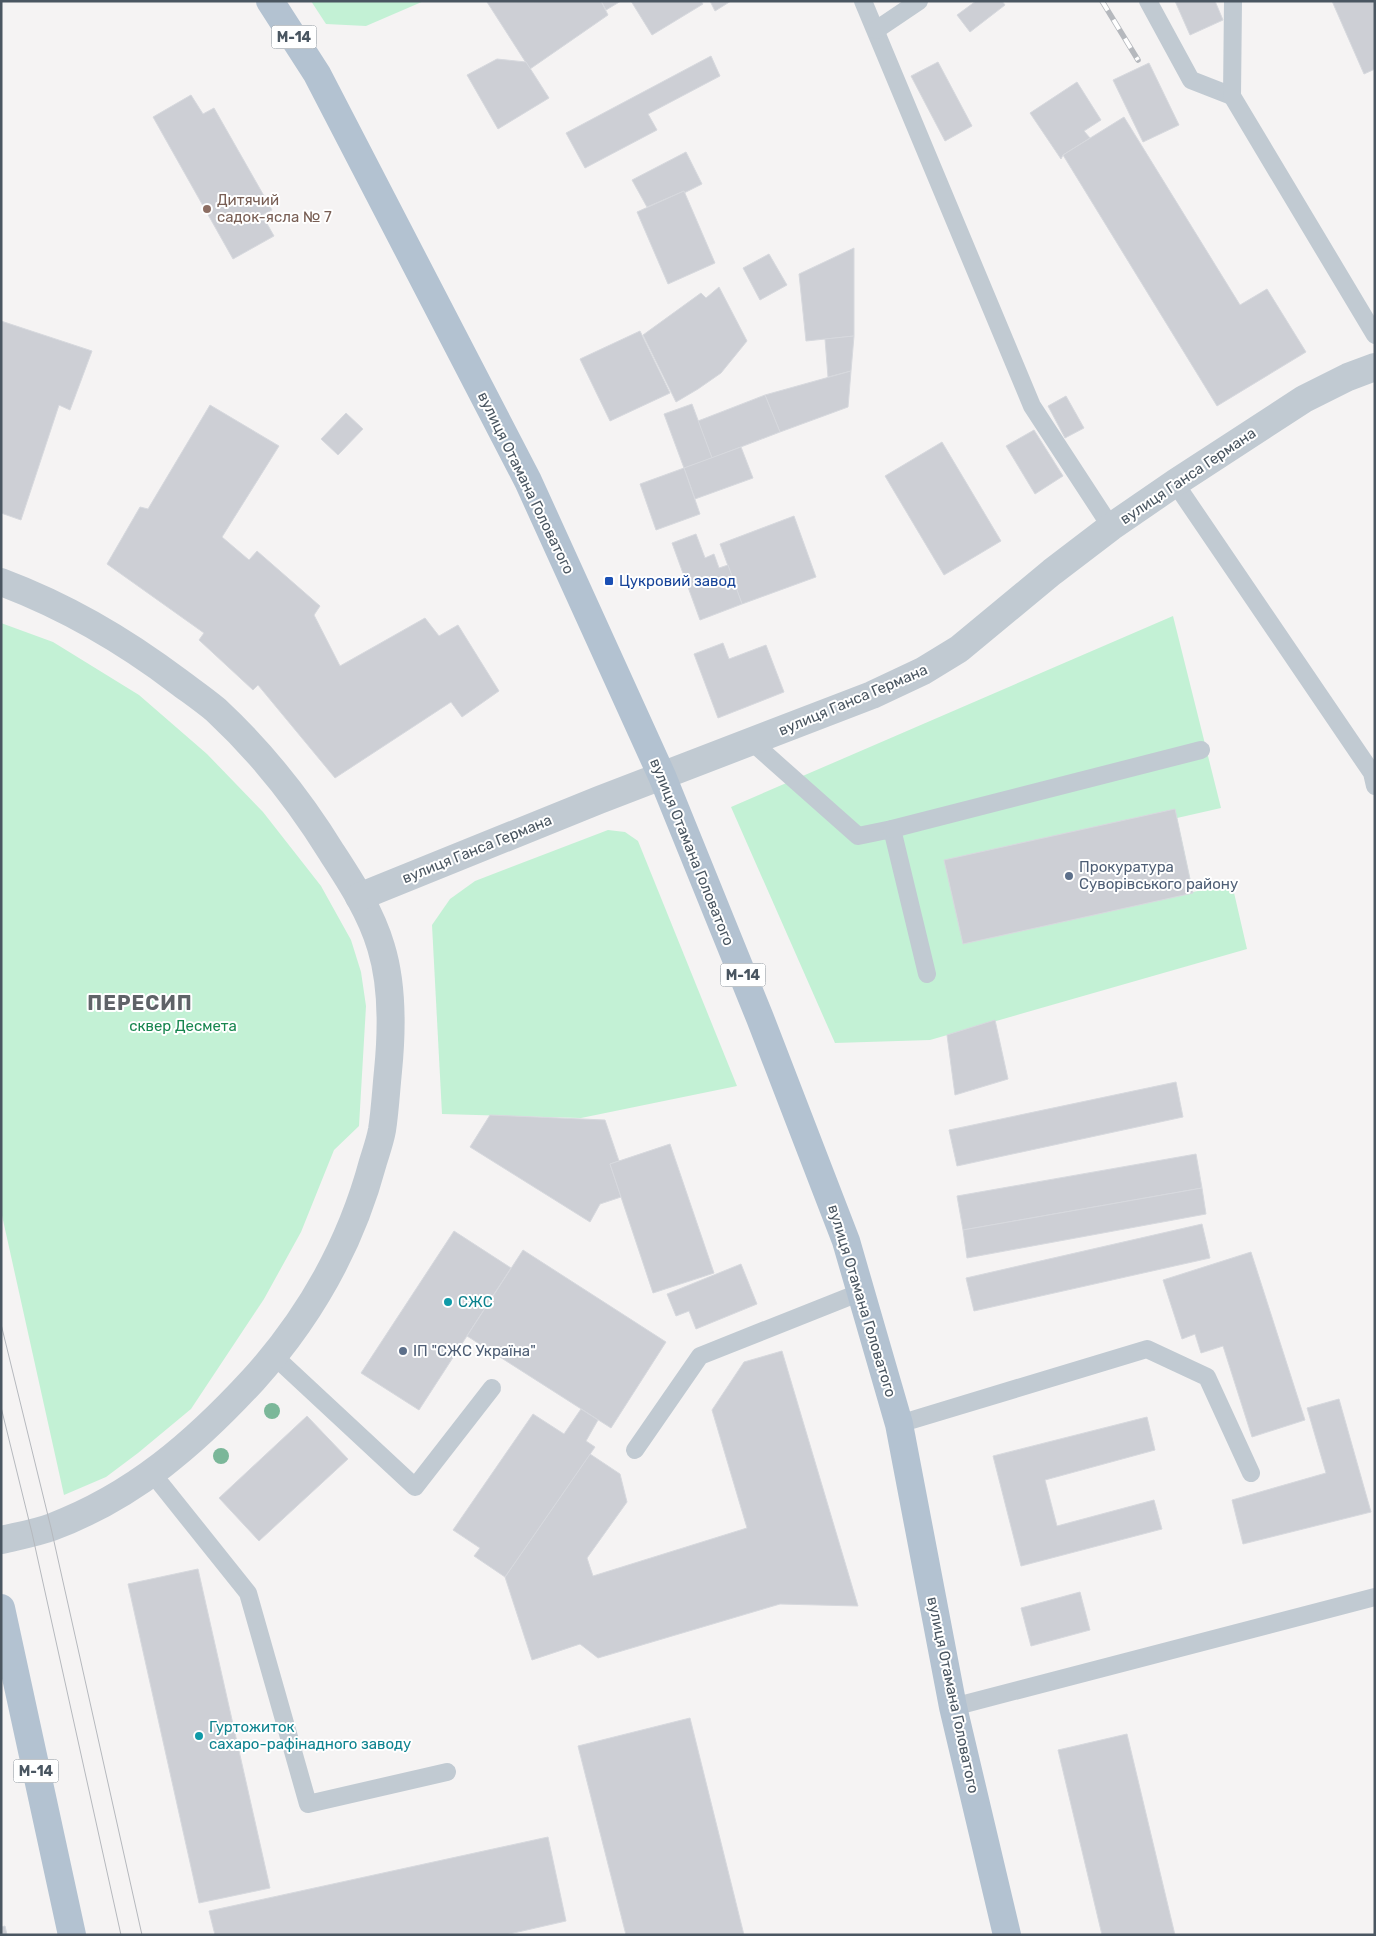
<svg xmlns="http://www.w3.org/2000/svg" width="1376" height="1936" viewBox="0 0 1376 1936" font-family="Rubik,sans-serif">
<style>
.green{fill:#c3f1d5}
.building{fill:#cdcfd5;stroke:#d7d9de}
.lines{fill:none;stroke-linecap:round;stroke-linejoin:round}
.lane{stroke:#c1cad2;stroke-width:18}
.street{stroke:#c1cad2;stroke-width:28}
.primary{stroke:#b3c2d1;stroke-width:28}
.tram{stroke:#b5b8bd;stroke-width:1}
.rail-casing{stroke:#b5b8bd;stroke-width:5.5}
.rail{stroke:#fff;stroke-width:4;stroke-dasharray:11;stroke-linecap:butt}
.tree{fill:#7bb799}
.education-dot{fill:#8d6e63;stroke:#fff;stroke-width:2}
.transit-dot{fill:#1a4fb4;stroke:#fff;stroke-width:2}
.service-dot{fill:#5c6f8a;stroke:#fff;stroke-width:2}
.culture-dot{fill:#0f9aa8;stroke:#fff;stroke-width:2}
.labels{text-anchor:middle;stroke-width:4;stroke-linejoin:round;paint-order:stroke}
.shield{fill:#fff;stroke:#808990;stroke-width:1}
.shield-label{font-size:14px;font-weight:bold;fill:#4a5661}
.education-label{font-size:15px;fill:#785e54;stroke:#fff;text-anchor:start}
.street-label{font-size:15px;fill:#4a5661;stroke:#fff}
.transit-label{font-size:15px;fill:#164399;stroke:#fff;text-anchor:start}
.service-label{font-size:15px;fill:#4e5e75;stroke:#fff;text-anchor:start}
.park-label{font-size:15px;fill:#17864f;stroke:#fff}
.culture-label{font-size:15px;fill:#0d838f;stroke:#fff;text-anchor:start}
.district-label{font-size:20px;font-weight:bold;letter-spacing:1px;fill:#5f6368;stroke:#fff}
</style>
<rect width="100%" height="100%" fill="#f5f3f3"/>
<!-- green -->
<g class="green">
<polygon points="311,1 424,1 366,26 326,24"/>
<polygon points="1173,616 1221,808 1177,818 1193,892 1232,884 1247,949 930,1040 835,1043 731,807"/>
<polygon points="1,623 53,642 139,695 207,754 263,812 321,886 351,940 361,972 366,1006 359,1126 334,1150 301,1232 264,1299 191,1409 138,1453 106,1477 64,1495 1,1211"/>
<polygon points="608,830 625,832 638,841 737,1086 581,1118 442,1114 432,925 450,899 475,881"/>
</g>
<!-- building -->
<g class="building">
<polygon points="601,1 621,1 606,10"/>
<polygon points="601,1 608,15 530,69 487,2"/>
<polygon points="631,1 701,1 703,4 652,35"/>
<polygon points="710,1 731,1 715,11"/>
<polygon points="976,1 1002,1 1005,5 970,32 957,15"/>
<polygon points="1175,1 1215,1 1223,20 1190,35"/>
<polygon points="1332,1 1375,1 1375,69 1364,74"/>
<polygon points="711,56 720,76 648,114 657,130 585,168 566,133"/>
<polygon points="497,59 526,62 549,98 498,129 467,75"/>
<polygon points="938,62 972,126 945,141 911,76"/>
<polygon points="1149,63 1179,125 1143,142 1113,80"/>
<polygon points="1077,82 1101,120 1084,131 1090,138 1063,155 1061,159 1030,113"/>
<polygon points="191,95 203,114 214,108 272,210 262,215 274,236 233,259 153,117"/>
<polygon points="1124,117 1240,305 1267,289 1306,352 1217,406 1063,155"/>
<polygon points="686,152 702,184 684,193 684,191 647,207 632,180"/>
<polygon points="684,191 715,263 668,284 637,212"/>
<polygon points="854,248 854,336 806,341 799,274"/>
<polygon points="769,254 787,285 760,300 743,268"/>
<polygon points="719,287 747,341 721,373 698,389 676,402 643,335 701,293 706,298"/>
<polygon points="1,321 92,351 70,410 59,405 21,520 1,513"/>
<polygon points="640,331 670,393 610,421 580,359"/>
<polygon points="854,336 851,371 828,377 825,339"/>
<polygon points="851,371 848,407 780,432 765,395"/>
<polygon points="765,395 780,432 712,458 698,421"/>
<polygon points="1066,396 1084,428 1065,438 1048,406"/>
<polygon points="692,404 712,458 684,468 664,414"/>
<polygon points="210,405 279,446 222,537 249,560 257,551 320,606 314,615 340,666 425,618 439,636 458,625 499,691 462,717 451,702 335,778 258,685 253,690 199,640 204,633 107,564 140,507 148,509"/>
<polygon points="346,413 363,429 338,455 321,439"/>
<polygon points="1034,430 1063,476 1035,494 1006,446"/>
<polygon points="942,442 1001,541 944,575 885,476"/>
<polygon points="741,447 753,478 695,499 684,468"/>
<polygon points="684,468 700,514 656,530 640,484"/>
<polygon points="794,516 816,577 742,604 720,544"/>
<polygon points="696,534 705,558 714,554 719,568 728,565 742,604 700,620 672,543"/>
<polygon points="723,643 729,659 766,645 784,692 718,718 694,654"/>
<polygon points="1175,809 1193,893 963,944 944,860"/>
<polygon points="995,1020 1008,1079 955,1095 947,1035"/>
<polygon points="1176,1082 1183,1117 957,1166 949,1130"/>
<polygon points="490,1115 605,1120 619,1161 610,1164 621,1197 600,1204 590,1222 470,1147"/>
<polygon points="670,1144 714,1273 653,1293 610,1164"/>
<polygon points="1196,1154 1202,1188 963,1230 957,1196"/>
<polygon points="1202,1188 1206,1214 967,1258 963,1230"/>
<polygon points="1202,1224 1210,1258 974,1311 966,1278"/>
<polygon points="454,1231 511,1268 419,1410 361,1373"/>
<polygon points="523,1250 666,1342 611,1428 467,1336"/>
<polygon points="1251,1252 1305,1420 1252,1437 1223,1346 1201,1353 1195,1334 1182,1339 1163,1280"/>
<polygon points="741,1264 757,1304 696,1329 689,1311 676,1316 667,1294"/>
<polygon points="782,1351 858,1606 780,1604 598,1658 580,1644 532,1660 505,1577 590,1454 620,1474 627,1502 587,1558 593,1576 747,1528 712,1410 744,1362"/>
<polygon points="1339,1399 1371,1512 1243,1544 1232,1500 1326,1473 1307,1408"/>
<polygon points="581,1409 598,1420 586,1441 595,1447 505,1577 474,1556 480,1548 453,1530 533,1414 564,1434"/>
<polygon points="307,1416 348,1459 259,1541 219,1498"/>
<polygon points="1147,1417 1155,1450 1045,1480 1057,1526 1154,1500 1162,1529 1021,1566 993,1456"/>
<polygon points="198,1569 270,1888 199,1903 128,1584"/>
<polygon points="1080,1592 1090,1630 1031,1646 1021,1608"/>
<polygon points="690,1718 744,1935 626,1935 578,1746"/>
<polygon points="1127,1734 1175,1935 1102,1935 1058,1750"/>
<polygon points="548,1837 566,1921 505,1935 215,1935 209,1911"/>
<polygon points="5,1926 7,1935 1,1935 1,1927"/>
</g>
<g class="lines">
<!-- lane -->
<g class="lane">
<polyline points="863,1 1032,406 1111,527"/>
<polyline points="1148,1 1191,80 1232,96"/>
<polyline points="1233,1 1232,96 1375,335"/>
<polyline points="876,30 919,1"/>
<polyline points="1175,483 1372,773 1375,786"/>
<polyline points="752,742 858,836 892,829 927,974"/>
<polyline points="892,829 1201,750"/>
<polyline points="273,1355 415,1487 492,1388"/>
<polyline points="899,1424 1147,1349 1207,1377 1251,1473"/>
<polyline points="635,1450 700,1356 861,1292"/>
<polyline points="152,1473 248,1593 308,1804 447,1772"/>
<polyline points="953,1707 1375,1597"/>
</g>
<!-- street -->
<g class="street">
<path d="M1,582C65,606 125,641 179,682C191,691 204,700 216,710C261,752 300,801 332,853C351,882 371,913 381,947C393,986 392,1031 388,1071C386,1091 385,1111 382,1130C380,1141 376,1152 373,1162C351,1244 310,1317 253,1380C195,1443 134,1496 52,1527C36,1533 18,1536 1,1540"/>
<polyline points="359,897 599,800 872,695 923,671 959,649 1052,572 1111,527 1175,483 1304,399 1348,377 1375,367"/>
</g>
<!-- primary -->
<g class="primary">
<polyline points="270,1 317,74 528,481 662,776 760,1018 846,1241 899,1424 953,1707 1007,1935"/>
<polyline points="1,1608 72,1935"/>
</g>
<!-- tram -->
<g class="tram">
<polyline points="1,1324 51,1528 142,1935"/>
<polyline points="1,1407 32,1533 121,1935"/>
</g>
<defs>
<polyline id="rail" points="1102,1 1138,60"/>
</defs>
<!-- rail casing -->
<use href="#rail" class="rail-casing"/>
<!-- rail -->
<use href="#rail" class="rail"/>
</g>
<!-- trees -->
<g class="tree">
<circle cx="272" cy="1411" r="8"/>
<circle cx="221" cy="1456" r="8"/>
</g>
<!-- markers -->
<circle class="education-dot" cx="207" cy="209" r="5"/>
<rect class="transit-dot" x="604" y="576" width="10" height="10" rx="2.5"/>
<g class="service-dot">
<circle cx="1069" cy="876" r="5"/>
<circle cx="403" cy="1351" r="5"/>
</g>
<g class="culture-dot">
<circle cx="448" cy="1302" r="5"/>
<circle cx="199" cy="1736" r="5"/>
</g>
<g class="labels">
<!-- shield labels -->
<g class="shield">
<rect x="271.5" y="25.5" width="45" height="23" rx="4"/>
<rect x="720.5" y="963.5" width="45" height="23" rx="4"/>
<rect x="13.5" y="1759.5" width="45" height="23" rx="4"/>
</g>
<g class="shield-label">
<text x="294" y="42">М-14</text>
<text x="743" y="980">М-14</text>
<text x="36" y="1776">М-14</text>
</g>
<!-- education labels -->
<g class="education-label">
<text x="217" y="205">Дитячий<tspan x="217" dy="17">садок-ясла № 7</tspan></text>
</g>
<!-- street labels -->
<g class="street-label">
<text transform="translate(1188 476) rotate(-34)" y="5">вулиця Ганса Германа</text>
<text transform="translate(526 483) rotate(64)" y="5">вулиця Отамана Головатого</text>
<text transform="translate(853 700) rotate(-23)" y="5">вулиця Ганса Германа</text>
<text transform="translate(477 849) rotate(-22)" y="5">вулиця Ганса Германа</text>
<text transform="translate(692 852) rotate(68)" y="5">вулиця Отамана Головатого</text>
<text transform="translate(862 1301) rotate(73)" y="5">вулиця Отамана Головатого</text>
<text transform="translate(953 1695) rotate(78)" y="5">вулиця Отамана Головатого</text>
</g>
<!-- transit labels -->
<g class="transit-label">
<text x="619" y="586">Цукровий завод</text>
</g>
<!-- service labels -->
<g class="service-label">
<text x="1079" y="872">Прокуратура<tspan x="1079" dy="17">Суворівського району</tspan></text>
<text x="413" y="1356">ІП "СЖС Україна"</text>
</g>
<!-- park labels -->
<g class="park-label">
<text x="183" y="1031">сквер Десмета</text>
</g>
<!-- culture labels -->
<g class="culture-label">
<text x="458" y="1307">СЖС</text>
<text x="209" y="1732">Гуртожиток<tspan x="209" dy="17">сахаро-рафінадного заводу</tspan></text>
</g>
<!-- district labels -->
<g class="district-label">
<text x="140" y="1010">ПЕРЕСИП</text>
</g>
</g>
<!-- border -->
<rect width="1376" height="1936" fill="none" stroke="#4a5661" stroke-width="5"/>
</svg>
